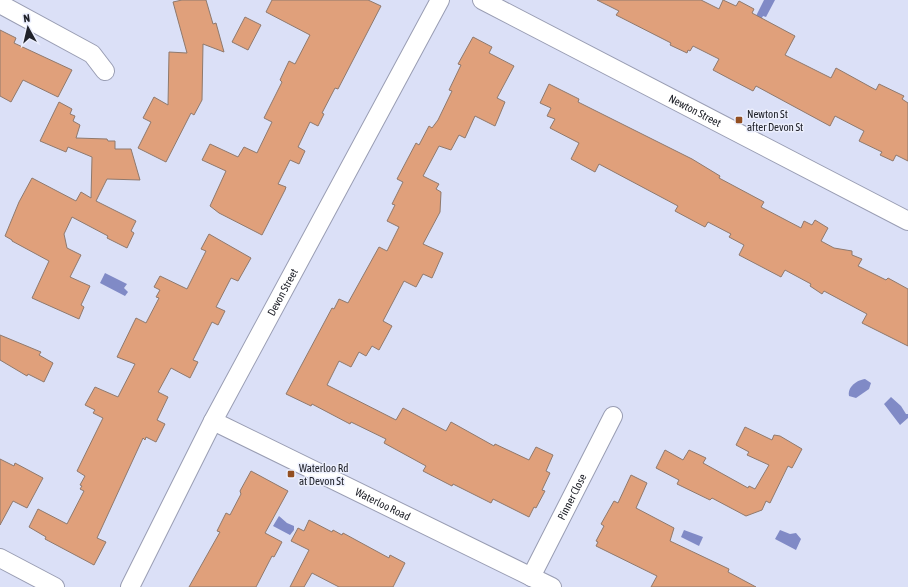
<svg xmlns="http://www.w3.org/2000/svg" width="908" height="587" viewBox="0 0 908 587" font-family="'Asap Condensed',sans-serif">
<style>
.water{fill:#808ac6}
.building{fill:#e0a07b;stroke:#8f796d}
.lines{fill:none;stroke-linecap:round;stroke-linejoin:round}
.minor-casing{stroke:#999db3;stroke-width:20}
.minor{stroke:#fff;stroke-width:18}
.poi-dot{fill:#934f21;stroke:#ebeefc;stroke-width:1.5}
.labels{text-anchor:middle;stroke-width:3;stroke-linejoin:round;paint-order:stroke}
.street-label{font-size:11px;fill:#20222a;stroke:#ebeefc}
.poi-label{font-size:11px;fill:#20222a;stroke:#ebeefc;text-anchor:start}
</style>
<rect width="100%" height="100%" fill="#dbe0f7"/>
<!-- water -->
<g class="water">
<polygon points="764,0 775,0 766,17 763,16 758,25 749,30"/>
<polygon points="105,273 127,284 124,288 128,292 125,296 100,283"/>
<path d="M865,379L871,383L869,389L856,398L849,396C847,387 857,380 865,379Z"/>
<polygon points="891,397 901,406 906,414 908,414 908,418 900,425 884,404"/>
<polygon points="279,516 287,523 294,526 294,530 290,535 273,526"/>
<polygon points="684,530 703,537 699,546 681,537"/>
<polygon points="780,530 790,534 796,533 801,539 796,550 775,539"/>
</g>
<!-- building -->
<g class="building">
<polygon points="182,0 206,0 213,24 216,23 224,52 203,44 202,100 194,115 191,113 166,162 138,148 151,122 143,118 154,97 168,105 169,52 187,53 173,2"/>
<polygon points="272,0 368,0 381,6 338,89 335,88 322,113 324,114 318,126 310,122 298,147 305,151 299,164 290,160 278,184 286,187 285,190 262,235 219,213 210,206 226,171 202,160 210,144 238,157 244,147 257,153 272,122 264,118 282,82 280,80 289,61 295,64 310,35 266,12"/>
<polygon points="597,0 701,0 719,9 723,0 736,6 739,1 754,9 752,13 795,36 785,55 831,78 836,68 876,90 879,84 904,96 902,99 908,103 908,161 896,155 893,161 880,155 882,152 859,141 864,131 835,116 830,126 756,86 753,91 730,79 713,70 719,59 693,46 690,51 688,50 687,53 670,45 671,43 616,15 619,11"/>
<polygon points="245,17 261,25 248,50 232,42"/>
<polygon points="0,30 16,38 14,43 72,70 58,97 23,80 11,102 0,96"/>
<polygon points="473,37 492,47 489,53 514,66 497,98 505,102 495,126 475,116 465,138 459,135 451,150 439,146 423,176 439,184 436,189 441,192 440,212 423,244 443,253 432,278 423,274 416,287 404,281 383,321 392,326 379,350 372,346 366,356 359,352 351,367 339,361 327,385 396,420 403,408 446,431 451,422 494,446 495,444 529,460 536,447 553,455 546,471 550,473 542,490 545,491 536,508 534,507 529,517 493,499 491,503 453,484 452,486 423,471 426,466 384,443 386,439 351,422 350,424 312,404 311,406 286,394 332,308 334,309 339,299 348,303 379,247 387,251 399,227 387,221 395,205 392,204 403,182 397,179 416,143 419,145 429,126 432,128 438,120 452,91 449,90 461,65 458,64"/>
<polygon points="549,84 579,99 578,102 692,159 720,176 719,178 764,202 761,207 801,228 804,221 812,225 815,220 828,228 821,241 834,248 852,251 852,255 862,259 858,266 886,280 888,278 908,289 908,346 862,323 867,314 824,291 822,294 810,286 811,284 785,270 781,277 739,255 744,245 729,237 731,234 708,222 705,227 675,211 678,206 599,164 595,172 571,159 579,143 550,128 555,119 547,116 551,108 540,103"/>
<polygon points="59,102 72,109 70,114 75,116 73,121 80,125 76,138 107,139 108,141 115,141 115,149 131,149 140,180 107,179 96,201 136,221 131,231 134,233 127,248 107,238 108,236 72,217 64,234 67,248 81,255 70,277 90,286 81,305 84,307 79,319 32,298 49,261 12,241 12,240 5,236 19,202 32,178 76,201 81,192 91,198 92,157 68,147 66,152 40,141"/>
<polygon points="209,234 251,258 238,281 231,278 216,307 225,311 218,325 212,322 193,360 198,362 190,378 171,368 158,392 168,397 157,420 165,424 156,442 146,437 145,440 143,438 97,538 106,542 94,565 45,539 46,537 29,527 38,509 67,524 84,491 80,489 82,486 80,485 85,476 77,471 103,418 93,413 95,410 85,405 95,387 118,397 135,364 117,357 136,318 146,323 159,298 156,297 160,290 154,287 160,276 187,289 206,251 201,249"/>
<polygon points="0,335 41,352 39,355 53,363 44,382 28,374 27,376 0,360"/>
<polygon points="745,427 772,440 774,435 780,436 802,449 792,468 788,466 770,503 766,501 762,510 746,516 712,498 710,500 677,484 679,480 656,468 665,450 683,460 689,450 706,458 703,463 748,488 749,486 755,489 769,465 747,455 749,452 736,445"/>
<polygon points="0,459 14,466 15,463 43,478 27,508 13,501 0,525"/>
<polygon points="251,471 288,491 265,533 282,542 274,557 272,556 256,587 189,587 220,532 217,531 226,513 230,515 241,494 240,491"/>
<polygon points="631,475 647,483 636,508 674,528 670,541 729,569 728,572 756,587 651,587 657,576 596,546 598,542 596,541 604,526 601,524 614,501 618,503"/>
<polygon points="309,520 332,532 333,530 342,535 343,533 389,558 390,555 405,563 393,587 339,587 312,573 304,587 290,587 309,550 291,541 298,528 304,531"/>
</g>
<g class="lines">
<defs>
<g id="minor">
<path id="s1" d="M482,0L908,221"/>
<polyline points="0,4 92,54 105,71"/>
<path id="s2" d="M213,421L552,587"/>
<polyline points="0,558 55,587"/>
<path id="s3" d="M531,577L613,416"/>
<path id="s4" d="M130,587L213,421L440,0"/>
</g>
</defs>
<!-- minor casing -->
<use href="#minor" class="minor-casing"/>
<!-- minor -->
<use href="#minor" class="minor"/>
</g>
<!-- markers -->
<g class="poi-dot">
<rect x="735" y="116" width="8" height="8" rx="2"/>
<rect x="287" y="470" width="8" height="8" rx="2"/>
</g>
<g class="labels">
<!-- street labels -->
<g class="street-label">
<text dy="4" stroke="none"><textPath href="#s1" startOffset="240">Newton Street</textPath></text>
<text dy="4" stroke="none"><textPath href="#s4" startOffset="332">Devon Street</textPath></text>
<text dy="4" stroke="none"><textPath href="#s3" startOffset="90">Pinner Close</textPath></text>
<text dy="4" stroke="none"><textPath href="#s2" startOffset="189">Waterloo Road</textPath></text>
</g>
<!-- poi labels -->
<g class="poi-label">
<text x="747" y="118">Newton St<tspan x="747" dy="13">after Devon St</tspan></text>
<text x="299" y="472">Waterloo Rd<tspan x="299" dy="13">at Devon St</tspan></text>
</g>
</g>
<!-- north arrow -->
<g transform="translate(28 28) rotate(352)" stroke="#ebeefc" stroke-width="3" paint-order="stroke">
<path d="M0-3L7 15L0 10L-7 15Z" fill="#20222a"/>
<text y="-6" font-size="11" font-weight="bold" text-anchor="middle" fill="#20222a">N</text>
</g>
</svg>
